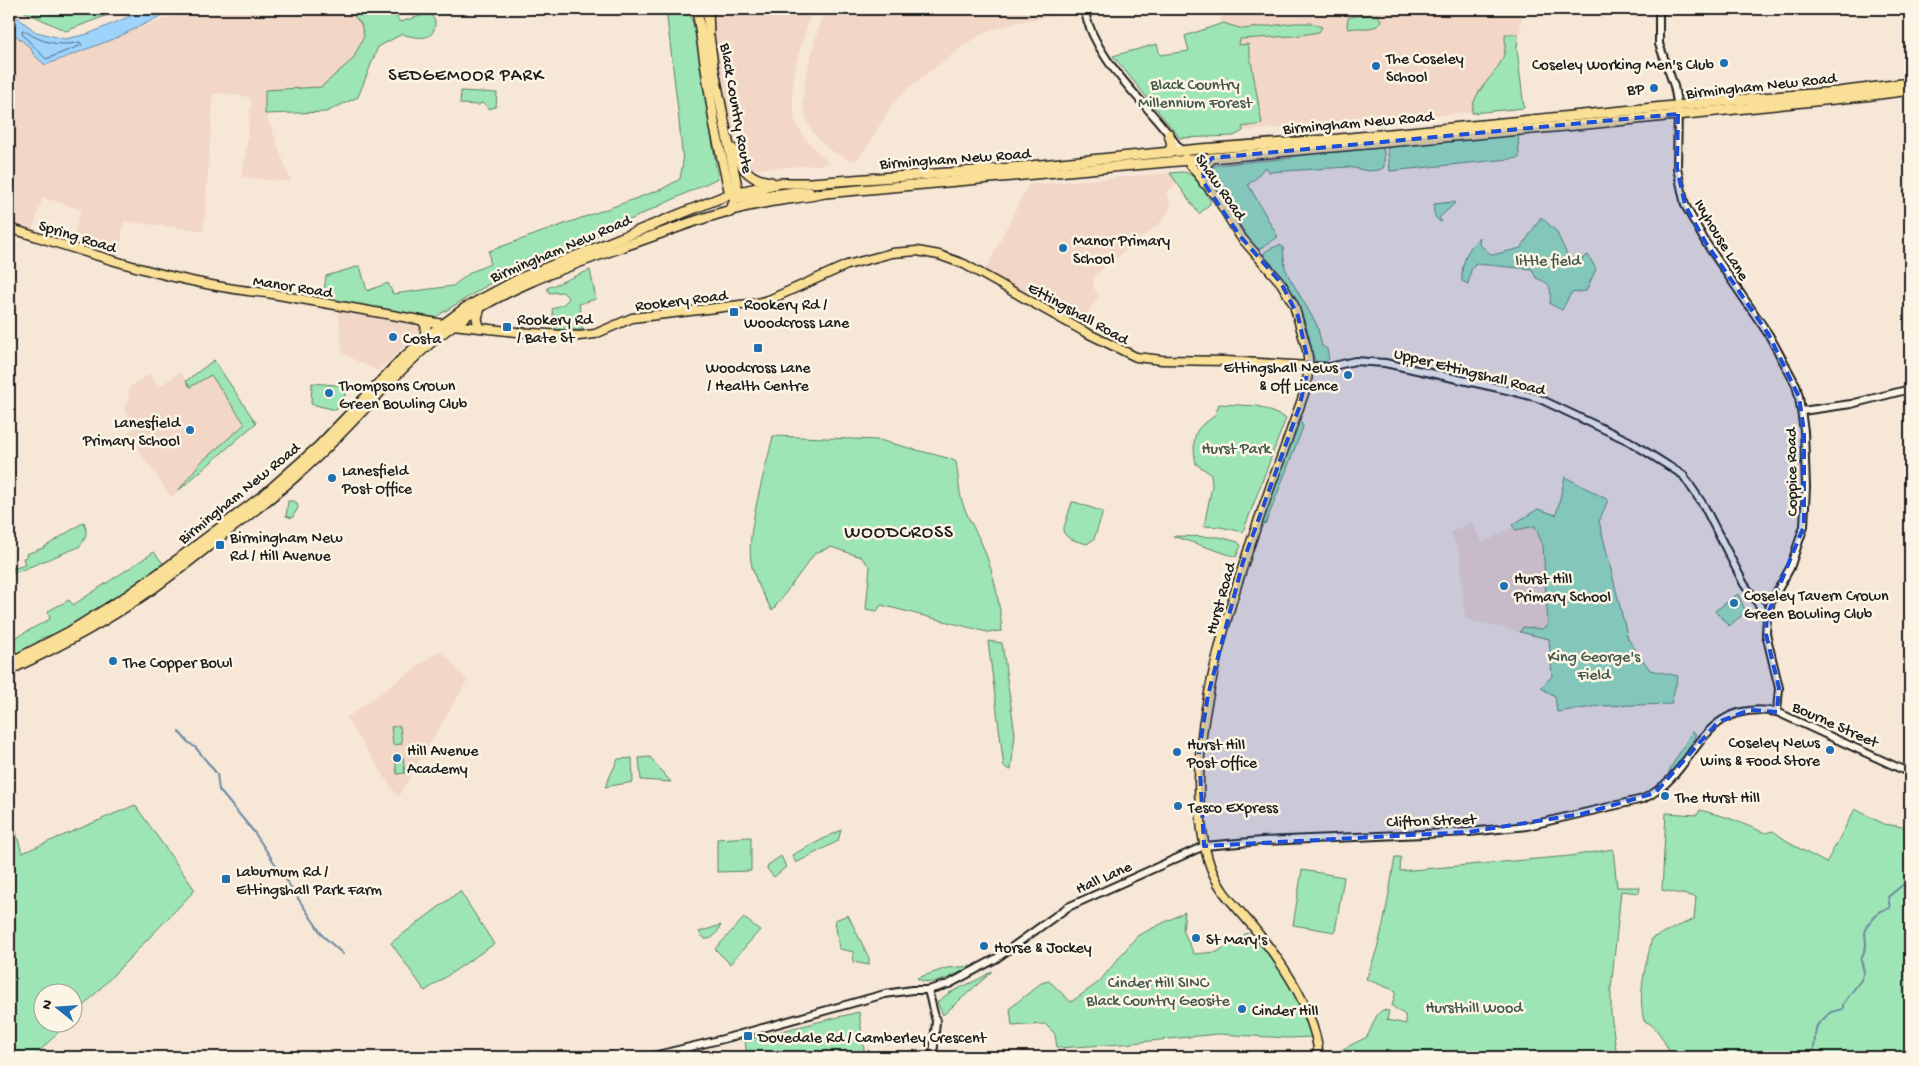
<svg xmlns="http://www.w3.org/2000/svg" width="1919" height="1066" viewBox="0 0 1919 1066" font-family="'Gochi Hand',sans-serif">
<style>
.built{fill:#f2d6c6}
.green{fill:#9de5b4;stroke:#5c8068}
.water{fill:#9ed3fc;stroke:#6a8aa2}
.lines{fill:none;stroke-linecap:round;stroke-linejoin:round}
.shore{stroke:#506576;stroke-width:1}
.stream{stroke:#6a8aa2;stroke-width:2}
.tertiary-casing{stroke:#1c1c1c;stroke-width:10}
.primary-casing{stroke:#1c1c1c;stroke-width:11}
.trunk-casing{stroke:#1c1c1c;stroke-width:12}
.tertiary{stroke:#fcf5e5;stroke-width:6}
.primary{stroke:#fadf96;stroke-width:8}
.trunk{stroke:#fadf96;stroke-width:9}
.marked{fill:#1d4ed8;fill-opacity:0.2;stroke:#1d4ed8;stroke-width:4;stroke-dasharray:10 6;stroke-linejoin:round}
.poi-dot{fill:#1f6fb2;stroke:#fcf5e5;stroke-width:2}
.labels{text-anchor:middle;stroke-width:5;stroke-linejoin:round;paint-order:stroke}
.poi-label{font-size:16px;fill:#1c1c1c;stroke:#fcf5e5;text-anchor:start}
.park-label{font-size:16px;fill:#43584a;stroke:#fcf5e5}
.street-label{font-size:16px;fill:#1c1c1c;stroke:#fcf5e5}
.neighbourhood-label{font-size:18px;letter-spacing:1px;fill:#1c1c1c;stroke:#fcf5e5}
.quarter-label{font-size:19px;letter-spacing:1px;fill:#1c1c1c;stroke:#fcf5e5}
</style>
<rect width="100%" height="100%" fill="#f7e7d7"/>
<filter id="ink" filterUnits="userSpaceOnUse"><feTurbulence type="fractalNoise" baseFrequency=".02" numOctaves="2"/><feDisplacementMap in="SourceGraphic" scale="10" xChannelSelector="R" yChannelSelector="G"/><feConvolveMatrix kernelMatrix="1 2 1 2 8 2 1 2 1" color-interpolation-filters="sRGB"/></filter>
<g filter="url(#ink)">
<!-- built -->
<g class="built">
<polygon points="198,9 391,9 402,34 378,47 358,97 326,112 266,114 291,182 241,177 245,161 251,104 250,97 220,93 213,95 204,231 124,221 119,257 71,243 81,210 43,197 32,231 9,223 9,31 44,56"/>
<polygon points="713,9 812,9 796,62 792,95 795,120 804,138 829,163 820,165 752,169 736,146 715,45"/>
<polygon points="875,9 1075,9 1075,13 1023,21 996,28 973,39 908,88 891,106 865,150 857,160 850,160 828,149 813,133 807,121 803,105 804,84 821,18"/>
<polygon points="1218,9 1523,9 1517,49 1524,108 1243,131 1226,33"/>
<polygon points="1170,173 1178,184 1166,192 1171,204 1168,212 1159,224 1095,275 1093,286 1099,296 1092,306 1083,323 985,271 1028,185"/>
<polygon points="338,311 421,326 422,330 378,371 343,354"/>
<polygon points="214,360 256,423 171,497 127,433 136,427 124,409 129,396 129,388 150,374 159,387 180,372 186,381"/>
<polygon points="1472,522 1483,543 1514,526 1541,525 1549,639 1465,619 1460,553 1451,532"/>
<polygon points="439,651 448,658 467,681 398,797 346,718"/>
</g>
<!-- green -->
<g class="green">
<polygon points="19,9 123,9 66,31"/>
<path d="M348,9H391L400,22L430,13L435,21C436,43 416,38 402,34L378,47L358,97L326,112L265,114V90L321,87L353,59L364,36L361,24Z"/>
<path d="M511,9H566C547,15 529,15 511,9Z"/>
<polygon points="666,9 688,9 695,29 718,178 556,255 512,270 434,318 323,300 326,276 360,266 367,291 388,283 393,294 453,286 471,272 490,264 489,251 615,206 662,189 680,179 683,162 678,110"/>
<path d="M1377,14L1381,20L1379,25C1367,31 1362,26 1349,29L1347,27L1348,18C1355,15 1368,16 1377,14Z"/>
<polygon points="1223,23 1243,29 1294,23 1311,23 1322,27 1319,32 1294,36 1240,39 1239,45 1248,44 1262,124 1242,127 1243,131 1234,136 1180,138 1113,56 1157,44 1160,55 1189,51 1185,36"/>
<path d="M1505,34H1518L1517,49L1524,108L1472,113C1472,90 1498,75 1504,54C1506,48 1505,40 1505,34Z"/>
<polygon points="461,91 497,93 496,107 488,109 486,105 481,103 479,105 460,104"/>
<polygon points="1518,130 1519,158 1390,171 1387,143"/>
<polygon points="1382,145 1384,152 1384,167 1379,170 1368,171 1348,167 1269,172 1267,168 1264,168 1255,179 1248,184 1278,237 1260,249 1255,248 1209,179 1209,170 1216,165 1291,158 1299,152"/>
<path d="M1182,172C1195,172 1203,190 1210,200V204L1199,214L1170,173Z"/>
<path d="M1453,202L1455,203L1439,218L1442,222C1434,220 1433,211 1434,204Z"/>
<path d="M1541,217L1556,231L1572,265L1588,255L1596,269L1586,291L1571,293L1562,310L1550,304C1551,287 1552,284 1536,278L1532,269L1476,264L1471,270L1468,284L1462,281C1461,265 1467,247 1480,237L1479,244L1492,255L1521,248Z"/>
<path d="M1280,245L1283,247L1285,267L1288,275L1317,325L1322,346L1327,349L1329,359L1325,362H1316C1311,353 1311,342 1308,332C1299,304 1287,276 1264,257V253L1269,249Z"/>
<polygon points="590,270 596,299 579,304 583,330 556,330 552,309 562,305 569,299 563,292 549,293 547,288"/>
<polygon points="214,360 256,423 178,491 200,463 245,424 211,375 190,387 186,381"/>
<polygon points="312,383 347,386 344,399 336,410 311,404"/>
<path d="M1219,404L1258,406L1286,418L1243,532L1220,527L1204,526L1212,486L1211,474L1196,464C1194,453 1191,434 1202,425C1213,417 1215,418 1219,404Z"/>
<polygon points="1299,417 1303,427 1266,523 1257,526"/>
<path d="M773,436L879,440L951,459L956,462C959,477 958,492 964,507C969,521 978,534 984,549C994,575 1000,603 1002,631L987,632L881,605L877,611L866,609L870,567L861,557L831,547L815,553L772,611C764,595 754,580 751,562C746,530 766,469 773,436Z"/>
<polygon points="1565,477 1608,500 1599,521 1628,639 1650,670 1678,676 1671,704 1599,706 1557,712 1555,696 1541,688 1552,676 1549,639 1520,632 1523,627 1542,629 1548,625 1543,546 1535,526 1516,530 1512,525 1538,509 1556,515"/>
<polygon points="288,501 294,501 297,503 298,508 292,518 286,516"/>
<path d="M1072,502H1075L1103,512L1094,539L1087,544C1078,541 1066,540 1063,531Z"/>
<path d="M84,522C88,533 86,539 79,547L9,575V570L25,565L23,558L27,557L26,554L43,548Z"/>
<polygon points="1173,536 1220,537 1238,542 1241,546 1236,557"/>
<polygon points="154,552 165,566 63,631 42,638 32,647 9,658 9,641 50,619 48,611 69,600 73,605"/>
<polygon points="1738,594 1746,612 1729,626 1715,611"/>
<polygon points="988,641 1002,643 1015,734 1011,770 1004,767"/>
<polygon points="400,726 402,744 393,745 391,727"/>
<polygon points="1692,732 1696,734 1685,755 1668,775 1671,767"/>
<polygon points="403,757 405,773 397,774 395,758"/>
<polygon points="650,757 671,782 641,780 639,758"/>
<polygon points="632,758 633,782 605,787 618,759"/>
<polygon points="135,805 195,890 73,1017 72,994 42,994 42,1024 66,1024 34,1057 9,1057 9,827 14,825 22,853"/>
<path d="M1855,809L1884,824L1910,828V1057H1672C1666,1046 1658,1025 1644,1021C1637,992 1646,966 1652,938L1694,919L1696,897L1662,890L1666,813L1697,815L1700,810L1729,818L1765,833L1773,831L1793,845L1826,863Z"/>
<polygon points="841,830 838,841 796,863 792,855"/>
<polygon points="751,837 751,871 717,872 717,839"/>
<path d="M1613,849L1617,887H1640L1639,893L1621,891L1611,989V1014L1617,1057H1327L1367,1037L1377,1015L1382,1010L1389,1011L1387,1020L1406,1024L1405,1015L1392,1006L1396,991L1366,979C1383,940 1388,898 1395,857H1401L1400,871L1570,856Z"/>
<polygon points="781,856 786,867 774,877 767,869 768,865"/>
<polygon points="1302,870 1344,877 1335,932 1293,925"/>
<polygon points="460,891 494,944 425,991 391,943"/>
<polygon points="1185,912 1183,930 1194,954 1217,952 1247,933 1270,953 1292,989 1312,1037 1289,1038 1217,1034 1122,1044 1057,1048 1055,1034 1045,1024 1012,1026 1010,1008 1041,983 1049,981 1071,1002 1099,982 1137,936"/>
<polygon points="848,915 869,958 869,965 853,962 854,952 839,949 835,920"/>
<polygon points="744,918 760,930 730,964 715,949"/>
<path d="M721,925C717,932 714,940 705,939L699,932Z"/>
<path d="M973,966C956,973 934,990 917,978L947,968Z"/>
<polygon points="992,971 987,976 943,1015 937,1002 949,993 979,979"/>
<polygon points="859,1012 865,1057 747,1057 745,1040"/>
</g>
<!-- water -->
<polygon class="water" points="147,9 181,9 167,13 116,38 45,65 33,54 31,48 9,30 9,11 36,32 65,39 88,34"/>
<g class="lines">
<!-- shore -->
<path class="shore" d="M23,30C27,32 30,34 33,36C48,44 65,46 80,42L82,45L46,59L22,34Z"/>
<!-- stream -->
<g class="stream">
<polyline points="179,732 188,742 196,748 217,774 219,790 254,832 323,936 343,954"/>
<polyline points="1810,1057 1814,1048 1816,1028 1818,1024 1831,1012 1843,1009 1843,1004 1861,980 1864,972 1861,960 1866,946 1865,930 1867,926 1880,911 1890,908 1888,897 1905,883 1910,868"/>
</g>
<defs>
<g id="tertiary">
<path d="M1084,9C1097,67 1150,103 1181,151"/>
<polyline points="1659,9 1659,44 1674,86 1678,107 1677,168 1685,205 1706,243 1769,335 1796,385 1799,397 1804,431 1806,487 1804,526 1790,568 1771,602 1767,616 1766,634 1779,688 1777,712"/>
<polyline points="1309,366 1329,367 1355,361 1385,363 1503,389 1538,398 1629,441 1683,475 1704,506 1744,584 1767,616"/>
<polyline points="1802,411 1851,404 1910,389"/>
<polyline points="928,990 936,1021 933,1057"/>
<path d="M649,1057L723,1039L885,994L912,990H928L949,984L997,958L1068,907L1204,846L1262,841L1469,832L1527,826L1643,799C1700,772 1696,698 1777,712L1910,773"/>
</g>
<g id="primary">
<path d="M1185,158L1217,198L1240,236L1281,283L1294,305L1307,350L1309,366L1306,388C1275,477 1239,565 1217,657C1205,707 1196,755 1200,807C1201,830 1204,852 1213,873C1221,893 1235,905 1249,922C1272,950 1294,979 1308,1013C1313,1028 1319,1042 1318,1057"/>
<path d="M9,228C92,254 180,285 267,293L443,324L517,332L579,336L595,334L632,318L757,303L771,299L847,265L892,253L917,251L939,255L964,264L1085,332L1136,357L1162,360L1226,361L1309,366"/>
</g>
<g id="trunk">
<polyline points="697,9 715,128 730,194"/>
<polyline points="708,9 709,35 713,65 738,192 730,212"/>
<polyline points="1169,134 1172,145 1169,152"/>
<path d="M733,149C744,169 747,179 771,182"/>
<polyline points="1204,183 1203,168 1212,158"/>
<polyline points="732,196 736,199 796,192 809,192"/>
<polyline points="423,321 426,326 425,339"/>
<polyline points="479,327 477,318 480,308"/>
<polyline points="9,663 69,632 130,594 165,569 265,494 319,446 401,360 433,332 465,308 521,278 730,194 780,183 811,183 989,170 1200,149 1339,139 1735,100 1838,92 1910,83"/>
<path d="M9,670C58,647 107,621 152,589C177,571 201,552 225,533C253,512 281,490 307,466C358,421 398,365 453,325C506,286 572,265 633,243C674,229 715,212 758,204C780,199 803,198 825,193L1587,124L1864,96L1910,90"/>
</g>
</defs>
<!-- tertiary casing -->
<use href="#tertiary" class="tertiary-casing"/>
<!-- primary casing -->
<use href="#primary" class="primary-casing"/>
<!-- trunk casing -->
<use href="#trunk" class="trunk-casing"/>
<!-- tertiary -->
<use href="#tertiary" class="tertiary"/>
<!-- primary -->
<use href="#primary" class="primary"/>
<!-- trunk -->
<use href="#trunk" class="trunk"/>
</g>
</g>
<!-- marked area -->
<path class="marked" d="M1678,114L1677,168L1685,205L1706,243L1769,335L1799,397L1804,431V526L1767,616L1766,634L1779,688L1777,712L1750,710L1718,722L1655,793L1582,814L1469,832L1204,846L1199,752L1208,695L1243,562L1299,408L1309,366L1298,316L1281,283L1240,236L1204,183L1203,168L1212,158Z"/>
<!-- markers -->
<g class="poi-dot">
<circle cx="1724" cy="63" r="5"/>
<circle cx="1376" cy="66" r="5"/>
<circle cx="1654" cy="88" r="5"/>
<circle cx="1063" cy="248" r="5"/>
<rect x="729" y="307" width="10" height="10" rx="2.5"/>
<rect x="502" y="322" width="10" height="10" rx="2.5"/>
<circle cx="393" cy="337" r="5"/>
<rect x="753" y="343" width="10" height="10" rx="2.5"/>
<circle cx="1348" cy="375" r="5"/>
<circle cx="329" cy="393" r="5"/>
<circle cx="190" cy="430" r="5"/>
<circle cx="332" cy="478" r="5"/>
<rect x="215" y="540" width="10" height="10" rx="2.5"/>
<circle cx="1504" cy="586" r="5"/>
<circle cx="1734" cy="603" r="5"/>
<circle cx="113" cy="661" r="5"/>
<circle cx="1830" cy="750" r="5"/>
<circle cx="1177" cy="752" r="5"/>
<circle cx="397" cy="758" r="5"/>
<circle cx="1665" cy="796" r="5"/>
<circle cx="1178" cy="806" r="5"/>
<rect x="221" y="874" width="10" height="10" rx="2.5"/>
<circle cx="1196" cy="938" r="5"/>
<circle cx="984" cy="946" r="5"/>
<circle cx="1242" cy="1009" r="5"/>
<rect x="743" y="1031" width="10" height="10" rx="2.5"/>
</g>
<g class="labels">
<!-- poi labels -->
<g class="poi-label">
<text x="1386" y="63">The Coseley<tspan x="1386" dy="18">School</tspan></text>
<text x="1714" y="69" text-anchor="end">Coseley Working Men's Club</text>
<text x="1644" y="94" text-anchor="end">BP</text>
<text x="1073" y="245">Manor Primary<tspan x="1073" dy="18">School</tspan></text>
<text x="744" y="309">Rookery Rd /<tspan x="744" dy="18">Woodcross Lane</tspan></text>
<text x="517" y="324">Rookery Rd<tspan x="517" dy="18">/ Bate St</tspan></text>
<text x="403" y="343">Costa</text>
<text x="758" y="372" text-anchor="middle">Woodcross Lane<tspan x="758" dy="18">/ Health Centre</tspan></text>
<text x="1338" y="372" text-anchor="end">Ettingshall News<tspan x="1338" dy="18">&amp; Off Licence</tspan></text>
<text x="339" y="390">Thompsons Crown<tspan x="339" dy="18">Green Bowling Club</tspan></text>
<text x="180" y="427" text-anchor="end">Lanesfield<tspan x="180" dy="18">Primary School</tspan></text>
<text x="342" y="475">Lanesfield<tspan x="342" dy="18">Post Office</tspan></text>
<text x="230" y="542">Birmingham New<tspan x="230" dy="18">Rd / Hill Avenue</tspan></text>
<text x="1514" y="583">Hurst Hill<tspan x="1514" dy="18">Primary School</tspan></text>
<text x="1744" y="600">Coseley Tavern Crown<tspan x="1744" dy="18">Green Bowling Club</tspan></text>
<text x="123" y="667">The Copper Bowl</text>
<text x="1820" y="747" text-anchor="end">Coseley News<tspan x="1820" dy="18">Wins &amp; Food Store</tspan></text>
<text x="1187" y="749">Hurst Hill<tspan x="1187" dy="18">Post Office</tspan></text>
<text x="407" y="755">Hill Avenue<tspan x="407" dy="18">Academy</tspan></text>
<text x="1675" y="802">The Hurst Hill</text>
<text x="1188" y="812">Tesco Express</text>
<text x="236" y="876">Laburnum Rd /<tspan x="236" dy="18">Ettingshall Park Farm</tspan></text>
<text x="1206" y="944">St Mary's</text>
<text x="994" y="952">Horse &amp; Jockey</text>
<text x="1252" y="1015">Cinder Hill</text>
<text x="758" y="1042">Dovedale Rd / Camberley Crescent</text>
</g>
<!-- park labels -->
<g class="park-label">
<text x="1195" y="89">Black Country<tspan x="1195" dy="18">Millennium Forest</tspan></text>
<text x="1548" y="265">little field</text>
<text x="1236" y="453">Hurst Park</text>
<text x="1594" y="661">King George's<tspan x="1594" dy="18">Field</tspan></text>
<text x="1158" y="987">Cinder Hill SINC<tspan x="1158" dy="18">Black Country Geosite</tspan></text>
<text x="1474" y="1012">Hursthill Wood</text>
</g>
<!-- street labels -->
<g class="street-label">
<text transform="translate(1761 84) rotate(-6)" y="6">Birmingham New Road</text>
<text transform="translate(738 108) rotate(80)" y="6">Black Country Route</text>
<text transform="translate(1358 121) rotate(-5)" y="6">Birmingham New Road</text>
<text transform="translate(955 157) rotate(-4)" y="6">Birmingham New Road</text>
<text transform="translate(1222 186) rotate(55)" y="6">Shaw Road</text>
<text transform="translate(78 235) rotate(17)" y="6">Spring Road</text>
<text transform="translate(1723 239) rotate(59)" y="6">Ivyhouse Lane</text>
<text transform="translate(560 247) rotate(-23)" y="6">Birmingham New Road</text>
<text transform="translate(293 285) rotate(9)" y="6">Manor Road</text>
<text transform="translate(681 299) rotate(-7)" y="6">Rookery Road</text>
<text transform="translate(1079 312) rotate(29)" y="6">Ettingshall Road</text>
<text transform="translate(1470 370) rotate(14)" y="6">Upper Ettingshall Road</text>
<text transform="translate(1790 472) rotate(-91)" y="6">Coppice Road</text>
<text transform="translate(238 492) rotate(-39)" y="6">Birmingham New Road</text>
<text transform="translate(1219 598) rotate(-74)" y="6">Hurst Road</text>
<text transform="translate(1836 723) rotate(24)" y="6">Bourne Street</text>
<text transform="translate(1431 819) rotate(-2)" y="6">Clifton Street</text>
<text transform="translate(1103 876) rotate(-24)" y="6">Hall Lane</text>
</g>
<!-- neighbourhood labels -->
<g class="neighbourhood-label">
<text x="466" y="80">SEDGEMOOR PARK</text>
</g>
<!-- quarter labels -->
<g class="quarter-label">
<text x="899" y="537">WOODCROSS</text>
</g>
</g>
<!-- margin -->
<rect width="1919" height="1066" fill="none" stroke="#fcf5e5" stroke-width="30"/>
<rect x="15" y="15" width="1889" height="1036" fill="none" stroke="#1c1c1c" stroke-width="2" filter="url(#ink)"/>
<!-- north arrow -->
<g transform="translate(58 1008) rotate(287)"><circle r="24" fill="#fcf5e5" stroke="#a29e95"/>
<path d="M0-4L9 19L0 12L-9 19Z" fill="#1f6fb2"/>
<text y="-8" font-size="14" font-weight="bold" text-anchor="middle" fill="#1c1c1c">N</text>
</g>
</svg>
